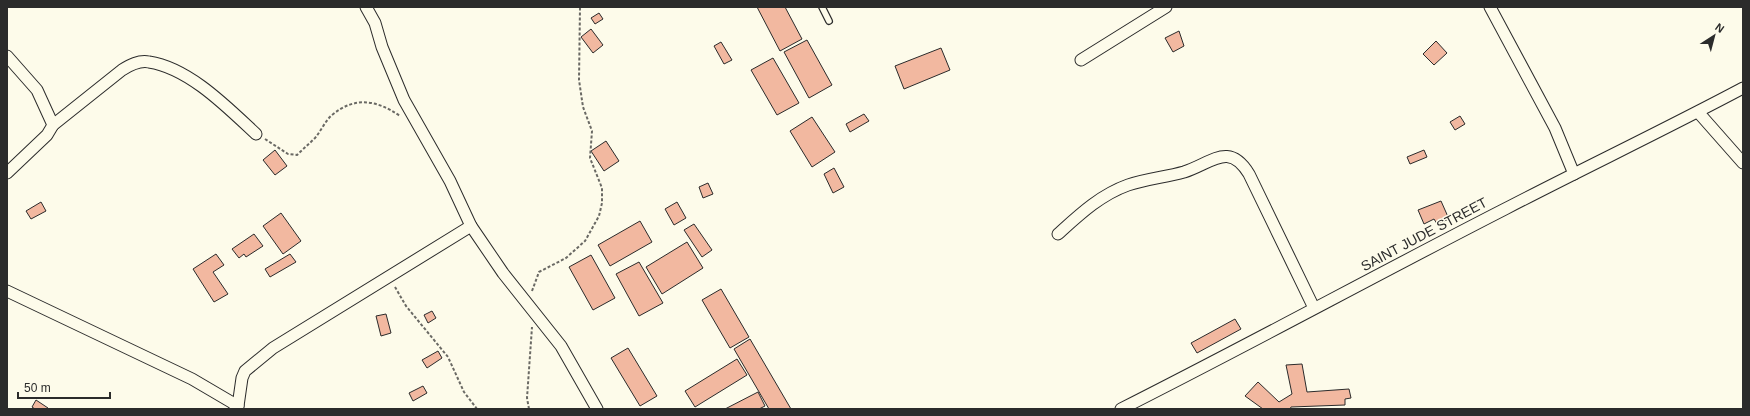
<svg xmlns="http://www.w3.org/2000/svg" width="1750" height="416" viewBox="0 0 1750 416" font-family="Arial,sans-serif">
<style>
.building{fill:#f2b8a0;stroke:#2b2b2b}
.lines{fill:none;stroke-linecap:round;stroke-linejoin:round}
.lane-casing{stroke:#2b2b2b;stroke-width:8}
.street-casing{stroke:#2b2b2b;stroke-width:13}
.path{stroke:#6a6964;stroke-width:2;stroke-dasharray:3 2;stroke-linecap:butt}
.lane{stroke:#fdfbea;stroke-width:5.5}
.street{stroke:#fdfbea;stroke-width:11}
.labels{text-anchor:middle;stroke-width:3;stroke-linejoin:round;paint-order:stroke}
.street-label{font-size:14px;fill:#2b2b2b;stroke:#fdfbea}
</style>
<rect width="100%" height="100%" fill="#fdfbea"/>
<!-- building -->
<g class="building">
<polygon points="757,7 785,7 802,39 780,51"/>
<polygon points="599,13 603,19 595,24 591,18"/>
<polygon points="591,29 603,45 593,53 581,37"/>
<polygon points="1179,31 1184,46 1173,52 1165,38"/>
<polygon points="807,40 832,85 809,98 784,52"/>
<polygon points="1436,41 1447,53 1434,65 1423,54"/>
<polygon points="721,42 732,60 724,64 714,46"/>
<polygon points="941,48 950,70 904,89 895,66"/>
<polygon points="773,58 799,103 777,115 751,70"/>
<polygon points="864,114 869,121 850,132 846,124"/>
<polygon points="1460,116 1465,124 1455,130 1450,122"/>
<polygon points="812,117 835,152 812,167 790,131"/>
<polygon points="606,141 619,161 604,171 591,151"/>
<polygon points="275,150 287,166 275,175 263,160"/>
<polygon points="1424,150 1427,157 1410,164 1407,157"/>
<polygon points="834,168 844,187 833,193 824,174"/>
<polygon points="708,183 713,194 703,198 699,187"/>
<polygon points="1441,201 1449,219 1437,224 1434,219 1424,224 1418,210"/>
<polygon points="41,202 46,211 31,219 26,211"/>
<polygon points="677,202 686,218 674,225 665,209"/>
<polygon points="281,213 301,241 283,254 263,226"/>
<polygon points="640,221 652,242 610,266 598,245"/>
<polygon points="694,224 712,250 702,257 684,230"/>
<polygon points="254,234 263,246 246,257 244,254 239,258 232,249"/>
<polygon points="687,242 703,268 662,294 646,267"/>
<polygon points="216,254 224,265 213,272 228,294 214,302 193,269"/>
<polygon points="290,254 296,262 270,277 265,269"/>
<polygon points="591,255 615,298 593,310 569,267"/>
<polygon points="639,262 663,303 639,316 616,274"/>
<polygon points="721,289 749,337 730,348 702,300"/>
<polygon points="432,311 436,318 428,323 424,315"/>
<polygon points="386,314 391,333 381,336 376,316"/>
<polygon points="1235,319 1241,329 1197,353 1191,343"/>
<polygon points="750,339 791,409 769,409 734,349"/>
<polygon points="628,348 657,396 640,406 611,358"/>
<polygon points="438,351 442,358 427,368 422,360"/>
<polygon points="737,359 747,375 695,407 685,391"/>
<polygon points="1302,364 1307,392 1349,389 1351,398 1345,399 1345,405 1291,407 1290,409 1263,409 1245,396 1258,382 1279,402 1292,394 1286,365"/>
<polygon points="423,386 427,393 413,401 409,393"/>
<polygon points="758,392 765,406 759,409 725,409"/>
<polygon points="36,400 48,408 47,409 35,409 32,407"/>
</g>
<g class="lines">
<defs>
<polyline id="lane" points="822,7 829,21"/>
<g id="street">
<polyline points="366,7 375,23 382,47 404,100 450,181 471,226 503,273 561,346 597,409"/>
<polyline points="1490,7 1555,128 1574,174"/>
<polyline points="7,56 37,90 53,125 47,135 7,173"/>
<polyline points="1081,60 1166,7"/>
<polyline points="1698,112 1743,163"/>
<path d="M53,125L122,70C130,65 139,60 149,62C189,68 227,107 256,134"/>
<path d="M1058,234C1079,215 1100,195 1128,185C1146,179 1166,177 1184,172C1212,163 1229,141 1249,174L1314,308"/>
<polyline points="7,291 192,379 238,406"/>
<polyline points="235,409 238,406 242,378 245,371 273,348 471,226"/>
<path d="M1121,409C1250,344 1376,275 1505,209C1584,168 1664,130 1743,88"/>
</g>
</defs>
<!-- lane casing -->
<use href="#lane" class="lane-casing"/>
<!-- street casing -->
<use href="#street" class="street-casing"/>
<!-- path -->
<g class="path">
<path d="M265,139L288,154L297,155C303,149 309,144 315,138C321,131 325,121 332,115C355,96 377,100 400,116"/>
<polyline points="395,287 406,306 448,357 464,392 477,409"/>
<polyline points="532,291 539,272 566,258 585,241 599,216 602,203 602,188 590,158 592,131 583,107 579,80 580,7"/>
<polyline points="529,409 527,398 532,327"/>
</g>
<!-- lane -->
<use href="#lane" class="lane"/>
<!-- street -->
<use href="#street" class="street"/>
</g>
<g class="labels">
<!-- street labels -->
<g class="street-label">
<text transform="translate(1424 234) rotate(-28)" y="5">SAINT JUDE STREET</text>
</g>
</g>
<!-- border -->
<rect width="1750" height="416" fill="none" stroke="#2b2b2b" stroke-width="16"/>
<!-- north arrow -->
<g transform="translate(1714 36) rotate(36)" stroke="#fdfbea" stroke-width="3" paint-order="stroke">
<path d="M0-3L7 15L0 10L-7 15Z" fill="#2b2b2b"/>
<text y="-6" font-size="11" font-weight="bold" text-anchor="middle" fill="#2b2b2b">N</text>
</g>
<!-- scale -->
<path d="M18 392v6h92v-6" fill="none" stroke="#2b2b2b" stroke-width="2"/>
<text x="24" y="392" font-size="12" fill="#2b2b2b" stroke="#fdfbea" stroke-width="3" paint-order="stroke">50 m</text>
</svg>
